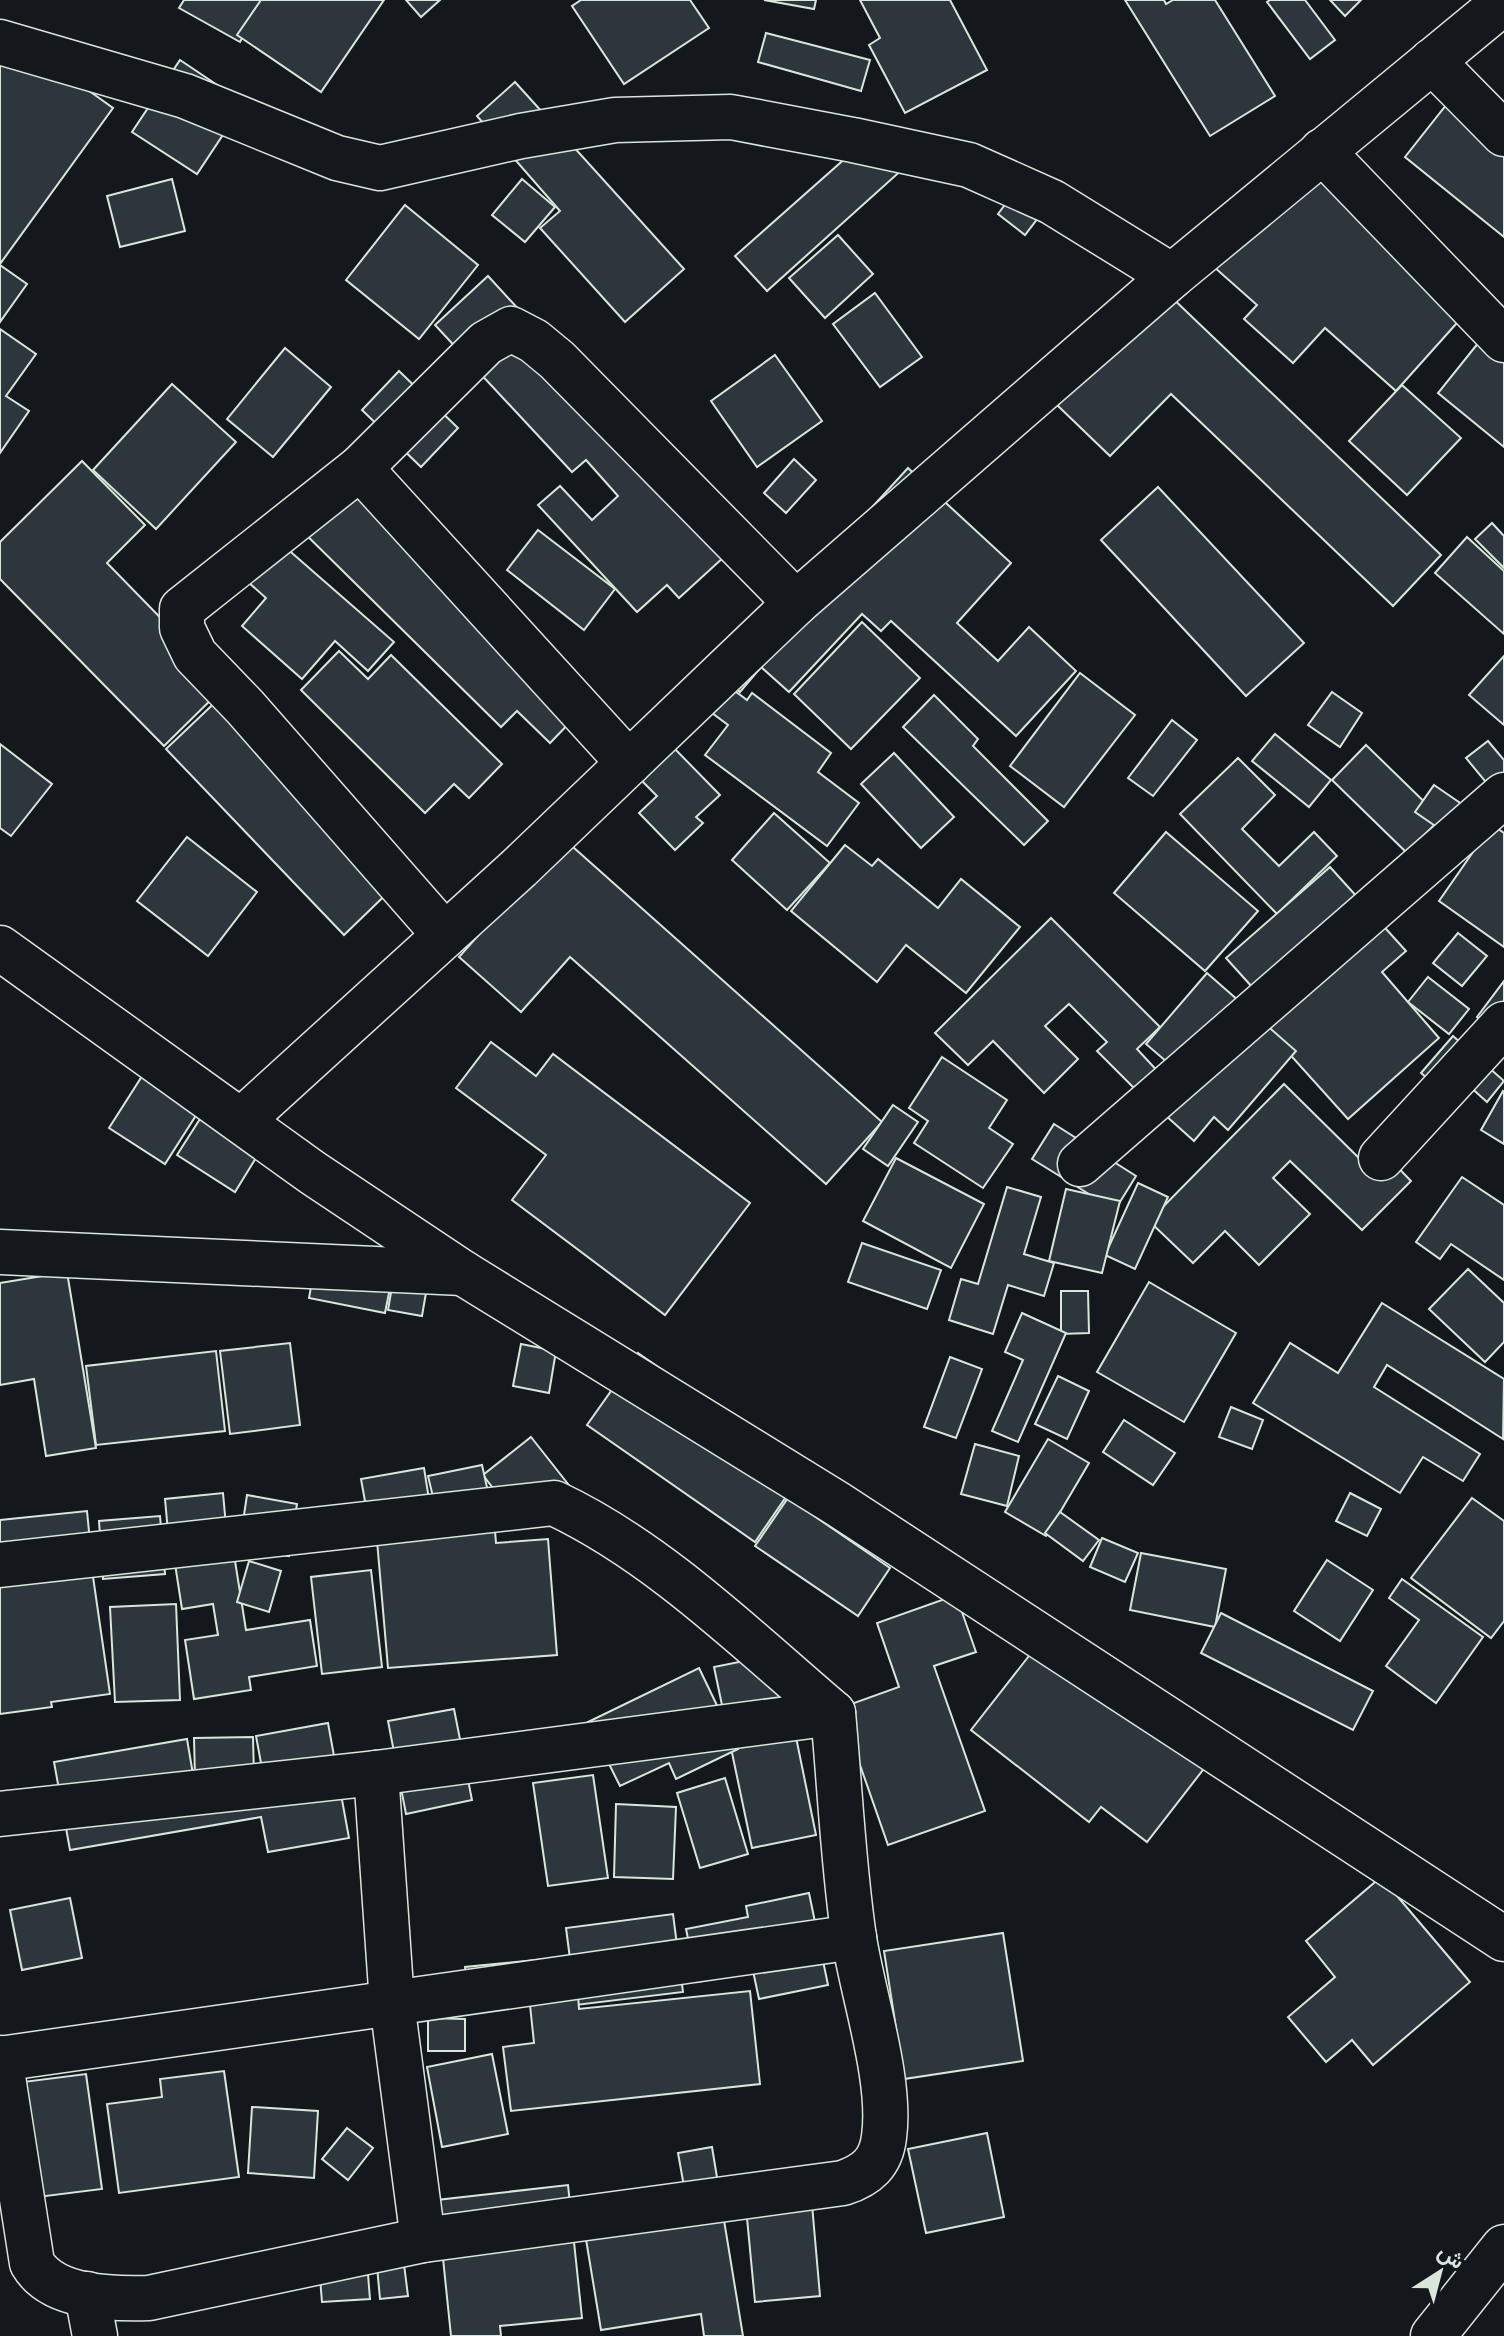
<svg xmlns="http://www.w3.org/2000/svg" width="1504" height="2336" viewBox="0 0 1504 2336" font-family="'Source Sans 3',Vazirmatn,sans-serif">
<style>
.building{fill:#2c363c;stroke:#d8e6dc;stroke-width:2}
.lines{fill:none;stroke-linecap:round;stroke-linejoin:round}
.minor-casing{stroke:#d8e6dc;stroke-width:47}
.major-casing{stroke:#d8e6dc;stroke-width:47}
.minor{stroke:#14181c;stroke-width:44}
.major{stroke:#14181c;stroke-width:44}
</style>
<rect width="100%" height="100%" fill="#14181c"/>
<!-- building -->
<g class="building">
<polygon points="184,0 263,0 240,42 179,8"/>
<polygon points="261,0 384,0 321,92 237,35"/>
<polygon points="406,0 440,0 421,17"/>
<polygon points="581,0 690,0 709,28 624,84 572,6"/>
<polygon points="764,0 816,0 814,9"/>
<polygon points="860,0 950,0 987,70 905,113 869,45 880,38"/>
<polygon points="1125,0 1164,0 1166,4 1173,0 1215,0 1275,96 1210,136"/>
<polygon points="1270,0 1305,0 1335,40 1310,59 1267,2"/>
<polygon points="1330,0 1361,0 1345,16"/>
<polygon points="0,27 113,108 0,264"/>
<polygon points="766,33 870,60 861,91 758,62"/>
<polygon points="180,60 244,103 197,174 132,132"/>
<polygon points="515,82 684,269 625,322 540,228 560,211 477,116"/>
<polygon points="1462,85 1504,119 1504,237 1405,157"/>
<polygon points="874,133 905,167 767,291 735,256"/>
<polygon points="1301,152 1473,305 1396,391 1325,328 1293,363 1244,319 1257,305 1205,259"/>
<polygon points="172,179 185,231 120,247 107,196"/>
<polygon points="522,179 555,207 525,242 492,215"/>
<polygon points="1024,179 1051,201 1025,235 998,214"/>
<polygon points="405,205 478,265 419,339 346,280"/>
<polygon points="838,235 873,274 825,318 789,278"/>
<polygon points="0,265 27,284 0,322"/>
<polygon points="488,276 736,546 679,598 667,585 637,612 538,505 560,486 592,520 618,496 586,460 572,472 435,325"/>
<polygon points="1166,292 1441,555 1393,606 1171,394 1110,456 1057,405"/>
<polygon points="875,293 922,357 880,387 833,324"/>
<polygon points="0,329 36,354 6,396 29,411 0,453"/>
<polygon points="1479,342 1504,362 1504,447 1438,393"/>
<polygon points="285,348 331,387 273,457 227,419"/>
<polygon points="775,355 822,421 757,467 711,401"/>
<polygon points="399,371 458,428 421,467 362,410"/>
<polygon points="172,384 236,442 156,529 93,470"/>
<polygon points="1402,385 1461,438 1407,495 1349,441"/>
<polygon points="794,459 816,480 786,513 764,493"/>
<polygon points="82,461 145,525 107,563 226,685 164,746 0,579 0,542"/>
<polygon points="908,468 1011,563 957,623 998,661 1029,627 1076,671 1016,736 891,621 881,631 862,614 789,692 761,667 740,692 720,673"/>
<polygon points="332,473 578,714 550,743 517,711 501,727 288,517"/>
<polygon points="1158,487 1304,643 1246,696 1101,540"/>
<polygon points="1492,523 1504,536 1504,568 1475,539"/>
<polygon points="261,526 394,642 368,671 335,641 302,679 242,626 266,598 228,564"/>
<polygon points="538,530 615,589 584,630 507,570"/>
<polygon points="1467,537 1504,571 1504,634 1435,573"/>
<polygon points="862,622 920,678 851,749 794,694"/>
<polygon points="339,651 368,679 391,655 502,764 469,798 454,784 425,813 301,690"/>
<polygon points="1504,656 1504,725 1469,695"/>
<polygon points="707,670 747,700 752,693 831,753 818,772 859,803 827,846 705,755 728,725 688,695"/>
<polygon points="1080,673 1135,715 1064,807 1010,766"/>
<polygon points="1332,692 1362,713 1340,747 1308,725"/>
<polygon points="225,693 403,878 344,935 166,749"/>
<polygon points="934,695 978,739 973,746 1048,821 1024,845 903,727"/>
<polygon points="1172,720 1197,740 1153,796 1128,778"/>
<polygon points="1275,734 1331,780 1309,807 1252,761"/>
<polygon points="1488,741 1504,760 1504,804 1466,758"/>
<polygon points="0,744 52,784 11,836 0,828"/>
<polygon points="1366,745 1441,818 1407,853 1332,780"/>
<polygon points="672,746 720,795 696,817 703,823 675,850 639,813 657,796 639,778"/>
<polygon points="894,753 954,817 921,848 861,784"/>
<polygon points="1238,758 1275,795 1242,829 1279,866 1314,832 1337,856 1277,914 1180,814"/>
<polygon points="1434,785 1504,833 1504,947 1439,901 1473,852 1415,812"/>
<polygon points="774,813 830,863 787,910 732,860"/>
<polygon points="1166,832 1258,911 1205,971 1114,893"/>
<polygon points="187,837 257,892 208,956 137,901"/>
<polygon points="564,839 882,1122 826,1184 570,957 521,1012 459,957"/>
<polygon points="845,845 872,866 878,859 938,908 961,879 1020,927 966,993 906,945 877,982 791,911"/>
<polygon points="1330,867 1406,951 1382,972 1439,1038 1348,1119 1249,1009 1262,998 1226,958"/>
<polygon points="1051,918 1160,1027 1137,1049 1162,1076 1142,1096 1097,1051 1107,1042 1069,1004 1045,1026 1078,1059 1044,1093 993,1041 968,1065 935,1033"/>
<polygon points="1458,933 1487,956 1462,986 1433,963"/>
<polygon points="1207,973 1296,1051 1228,1130 1214,1117 1194,1141 1155,1106 1182,1075 1146,1044"/>
<polygon points="1428,977 1469,1009 1449,1034 1408,1002"/>
<polygon points="1504,981 1504,1037 1477,1017"/>
<polygon points="1453,1036 1504,1081 1487,1102 1458,1076 1444,1093 1421,1073"/>
<polygon points="491,1042 536,1076 553,1054 750,1203 665,1315 512,1200 546,1155 456,1088"/>
<polygon points="942,1057 1007,1100 989,1128 1013,1144 983,1188 914,1143 928,1121 909,1108"/>
<polygon points="153,1059 209,1095 165,1164 109,1128"/>
<polygon points="1284,1084 1366,1165 1381,1150 1411,1181 1362,1230 1290,1161 1273,1178 1310,1214 1259,1265 1225,1231 1193,1263 1149,1221"/>
<polygon points="1503,1091 1504,1092 1504,1144 1481,1130"/>
<polygon points="212,1100 270,1135 235,1192 177,1155"/>
<polygon points="893,1105 918,1122 888,1166 863,1149"/>
<polygon points="1054,1124 1136,1176 1115,1210 1032,1159"/>
<polygon points="896,1158 984,1204 951,1268 863,1221"/>
<polygon points="1462,1177 1504,1205 1504,1280 1451,1244 1440,1259 1416,1242"/>
<polygon points="1138,1183 1168,1197 1135,1269 1105,1255"/>
<polygon points="1007,1187 1041,1197 1024,1254 1054,1263 1044,1296 1008,1285 993,1334 949,1320 961,1279 978,1284"/>
<polygon points="1066,1189 1120,1201 1102,1273 1049,1261"/>
<polygon points="400,1240 434,1246 422,1316 388,1310"/>
<polygon points="862,1243 941,1270 927,1309 848,1282"/>
<polygon points="317,1254 394,1268 385,1313 309,1298"/>
<polygon points="1468,1269 1504,1303 1504,1342 1485,1362 1429,1309"/>
<polygon points="67,1272 96,1448 46,1456 34,1379 0,1385 0,1283"/>
<polygon points="1149,1282 1236,1333 1184,1422 1097,1372"/>
<polygon points="1061,1291 1088,1291 1089,1333 1061,1334"/>
<polygon points="1382,1303 1504,1379 1503,1439 1387,1365 1374,1387 1480,1454 1463,1481 1423,1457 1400,1493 1253,1403 1290,1343 1338,1373"/>
<polygon points="1022,1313 1066,1333 1018,1442 992,1431 1023,1360 1005,1352"/>
<polygon points="290,1343 300,1425 230,1434 220,1351"/>
<polygon points="521,1344 556,1351 549,1393 513,1386"/>
<polygon points="216,1351 225,1431 96,1445 86,1366"/>
<polygon points="638,1353 706,1400 790,1491 755,1542 587,1425"/>
<polygon points="950,1357 982,1369 956,1438 924,1427"/>
<polygon points="1058,1376 1089,1391 1067,1439 1035,1424"/>
<polygon points="1231,1407 1263,1420 1252,1449 1219,1437"/>
<polygon points="1124,1420 1175,1453 1153,1485 1103,1452"/>
<polygon points="531,1437 572,1489 523,1528 483,1475"/>
<polygon points="1048,1439 1089,1463 1046,1536 1005,1512"/>
<polygon points="975,1444 1019,1456 1007,1506 961,1494"/>
<polygon points="482,1465 492,1510 439,1522 428,1476"/>
<polygon points="424,1468 432,1518 370,1529 361,1479"/>
<polygon points="223,1493 227,1537 169,1543 165,1499"/>
<polygon points="1350,1493 1381,1509 1367,1536 1336,1521"/>
<polygon points="247,1495 297,1504 289,1556 239,1548"/>
<polygon points="788,1498 890,1568 858,1616 755,1546"/>
<polygon points="1472,1498 1504,1521 1504,1621 1491,1638 1411,1578"/>
<polygon points="87,1511 91,1552 0,1563 0,1520"/>
<polygon points="1060,1512 1099,1540 1083,1561 1045,1533"/>
<polygon points="160,1516 165,1574 103,1579 99,1521"/>
<polygon points="494,1519 496,1543 548,1539 557,1655 388,1668 376,1529"/>
<polygon points="1102,1538 1138,1553 1125,1582 1090,1567"/>
<polygon points="232,1542 246,1630 310,1620 317,1666 249,1677 251,1690 194,1699 185,1640 218,1635 213,1604 182,1609 173,1551"/>
<polygon points="1141,1553 1226,1569 1215,1627 1130,1610"/>
<polygon points="90,1556 110,1694 51,1702 52,1707 0,1714 0,1568"/>
<polygon points="1327,1560 1373,1590 1340,1641 1294,1611"/>
<polygon points="249,1561 281,1571 269,1612 237,1602"/>
<polygon points="371,1570 382,1667 322,1674 311,1577"/>
<polygon points="1402,1579 1483,1637 1436,1703 1386,1666 1419,1620 1389,1598"/>
<polygon points="956,1595 976,1652 934,1666 985,1811 888,1845 840,1708 899,1687 877,1623"/>
<polygon points="176,1604 180,1700 115,1702 110,1607"/>
<polygon points="1221,1613 1373,1691 1353,1730 1201,1653"/>
<polygon points="1043,1638 1220,1748 1147,1842 1101,1807 1089,1822 971,1730"/>
<polygon points="779,1654 816,1835 752,1848 714,1667"/>
<polygon points="699,1668 738,1749 676,1779 669,1763 620,1786 588,1722"/>
<polygon points="454,1709 472,1800 406,1814 388,1721"/>
<polygon points="328,1723 349,1838 268,1852 261,1817 70,1850 54,1762 187,1739 195,1786 263,1774 256,1736"/>
<polygon points="253,1737 254,1776 195,1777 194,1738"/>
<polygon points="593,1775 608,1878 548,1886 533,1783"/>
<polygon points="725,1778 748,1854 700,1868 677,1793"/>
<polygon points="616,1804 676,1807 673,1879 614,1877"/>
<polygon points="1381,1877 1470,1982 1373,2065 1352,2040 1326,2062 1288,2017 1335,1977 1306,1941"/>
<polygon points="809,1893 828,1985 759,1999 753,1971 697,1982 686,1929 748,1917 746,1906"/>
<polygon points="70,1898 82,1958 22,1970 10,1910"/>
<polygon points="673,1914 683,1992 576,2005 566,1928"/>
<polygon points="1003,1933 1023,2061 904,2079 884,1951"/>
<polygon points="545,1959 549,1983 577,1980 579,2009 750,1991 760,2084 511,2111 503,2047 534,2043 530,2005 470,2011 465,1967"/>
<polygon points="428,2018 465,2019 465,2051 428,2051"/>
<polygon points="492,2054 508,2134 442,2147 427,2067"/>
<polygon points="224,2071 239,2177 119,2193 107,2104 162,2097 160,2079"/>
<polygon points="86,2074 102,2189 30,2198 15,2083"/>
<polygon points="252,2107 318,2111 314,2178 248,2173"/>
<polygon points="347,2128 373,2148 348,2180 322,2159"/>
<polygon points="987,2133 1004,2217 926,2233 908,2149"/>
<polygon points="712,2147 743,2336 704,2336 701,2314 601,2330 581,2209 685,2192 678,2153"/>
<polygon points="809,2170 820,2296 755,2302 743,2176"/>
<polygon points="568,2185 582,2318 500,2326 501,2336 451,2336 437,2200"/>
<polygon points="366,2250 370,2299 322,2302 318,2254"/>
<polygon points="404,2264 408,2296 380,2299 377,2266"/>
</g>
<g class="lines">
<defs>
<g id="minor">
<polyline points="0,42 185,96 337,158 380,168 521,136 615,120 731,117 853,140 969,165 1052,202 1172,276"/>
<polyline points="1432,61 1504,134"/>
<polyline points="1322,151 1504,340"/>
<polyline points="360,468 629,763"/>
<polyline points="445,935 245,707 195,655 182,628 182,609 360,468 486,343 511,329 534,341 557,360 796,603"/>
<polyline points="242,1120 519,868 796,603 1172,276 1504,2"/>
<polyline points="1381,1158 1504,1024"/>
<polyline points="1080,1164 1504,795"/>
<polyline points="0,1252 463,1273"/>
<path d="M0,1565L554,1503C658,1552 746,1639 833,1713C840,1788 843,1864 854,1938C863,1996 892,2080 884,2137C881,2163 867,2175 843,2183L423,2240L149,2298C113,2299 53,2299 32,2263L0,2058"/>
<polyline points="376,1773 392,2003 423,2240"/>
<polyline points="0,1814 376,1773 833,1713"/>
<polyline points="0,2059 854,1937"/>
<polyline points="87,2294 95,2336"/>
<polyline points="1433,2336 1504,2247"/>
</g>
<polyline id="major" points="0,948 313,1173 463,1273 836,1503 1504,1939"/>
</defs>
<!-- minor casing -->
<use href="#minor" class="minor-casing"/>
<!-- major casing -->
<use href="#major" class="major-casing"/>
<!-- minor -->
<use href="#minor" class="minor"/>
<!-- major -->
<use href="#major" class="major"/>
</g>
<!-- north arrow -->
<g transform="translate(1440 2272) rotate(36)" stroke="#14181c" stroke-width="6" paint-order="stroke">
<path d="M0-6L14 30L0 20L-14 30Z" fill="#d8e6dc"/>
<text y="-12" font-size="22" font-weight="bold" text-anchor="middle" fill="#d8e6dc">ش</text>
</g>
</svg>
